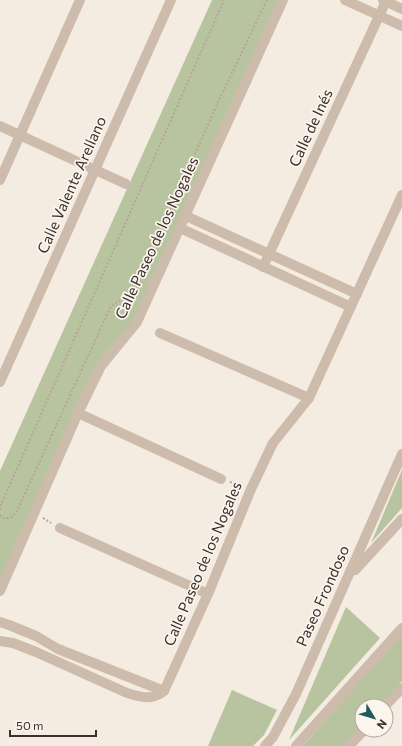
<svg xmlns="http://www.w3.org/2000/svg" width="402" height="746" viewBox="0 0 402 746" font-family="Commissioner,sans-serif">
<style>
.green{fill:#b8c4a0}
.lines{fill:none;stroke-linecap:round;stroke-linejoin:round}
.path{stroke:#b9a596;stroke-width:2;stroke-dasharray:2 2;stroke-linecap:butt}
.minor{stroke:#cdbbac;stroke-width:10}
.labels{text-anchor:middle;stroke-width:3.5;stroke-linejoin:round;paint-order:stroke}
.street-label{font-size:15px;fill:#3b302b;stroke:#fbf5ee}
</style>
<rect width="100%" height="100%" fill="#f4ebe1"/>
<!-- green -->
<g class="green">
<polygon points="212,0 282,0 135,321 98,366 0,585 0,471"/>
<polygon points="402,470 402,508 371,543"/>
<polygon points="346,607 380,638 289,740"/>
<polygon points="402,633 402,681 380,706 362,706 362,727 345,746 303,746"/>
<polygon points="232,690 277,710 264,735 253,746 208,746"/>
</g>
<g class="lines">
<!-- path -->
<g class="path">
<polyline points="230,482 241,486"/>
<polyline points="0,510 1,505 224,0"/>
<polyline points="0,515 5,519 12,517 17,511 111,306 134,291 219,100 267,0"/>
<polyline points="43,518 51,523"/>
</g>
<!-- minor -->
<g class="minor">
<polyline points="345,0 402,26"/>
<polyline points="383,0 402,9"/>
<polyline points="0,126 126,184"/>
<polyline points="0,180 80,0"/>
<polyline points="186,216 357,294"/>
<polyline points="180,228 351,307"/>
<polyline points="263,267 386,1"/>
<polyline points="160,333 309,398"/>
<polyline points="0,382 171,0"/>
<polyline points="78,413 221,479"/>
<polyline points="60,528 208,594"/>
<polyline points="355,570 402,519"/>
<polyline points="0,591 78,413 101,366 137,322 283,0"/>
<polyline points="0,622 9,625 36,636 58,649 164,691"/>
<path d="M0,641L13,643L36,652L127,693C141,697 152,701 164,691L208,594L251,489L273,443L309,398L402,195"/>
<polyline points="385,706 402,688"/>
<polyline points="265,746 273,737 296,694 402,454"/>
<polyline points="296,746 402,628"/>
<polyline points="349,746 364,730"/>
</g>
</g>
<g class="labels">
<!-- street labels -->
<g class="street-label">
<text transform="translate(311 128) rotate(-65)" y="5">Calle de Inés</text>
<text transform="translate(72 185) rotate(-66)" y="5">Calle Valente Arellano</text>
<text transform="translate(157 238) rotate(-65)" y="5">Calle Paseo de los Nogales</text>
<text transform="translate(203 564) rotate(-67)" y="5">Calle Paseo de los Nogales</text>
<text transform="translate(323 596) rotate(-66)" y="5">Paseo Frondoso</text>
</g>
</g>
<!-- north arrow -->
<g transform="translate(374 718) rotate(128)"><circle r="19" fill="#fbf5ee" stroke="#aea6a0"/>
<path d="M0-3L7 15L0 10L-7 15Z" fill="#1f5a5e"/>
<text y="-6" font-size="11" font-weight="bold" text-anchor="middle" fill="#3b302b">N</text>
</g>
<!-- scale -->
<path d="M10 730v6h86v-6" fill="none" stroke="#3b302b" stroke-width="2"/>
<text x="16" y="730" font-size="12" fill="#3b302b" stroke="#fbf5ee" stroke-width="3" paint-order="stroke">50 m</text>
</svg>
